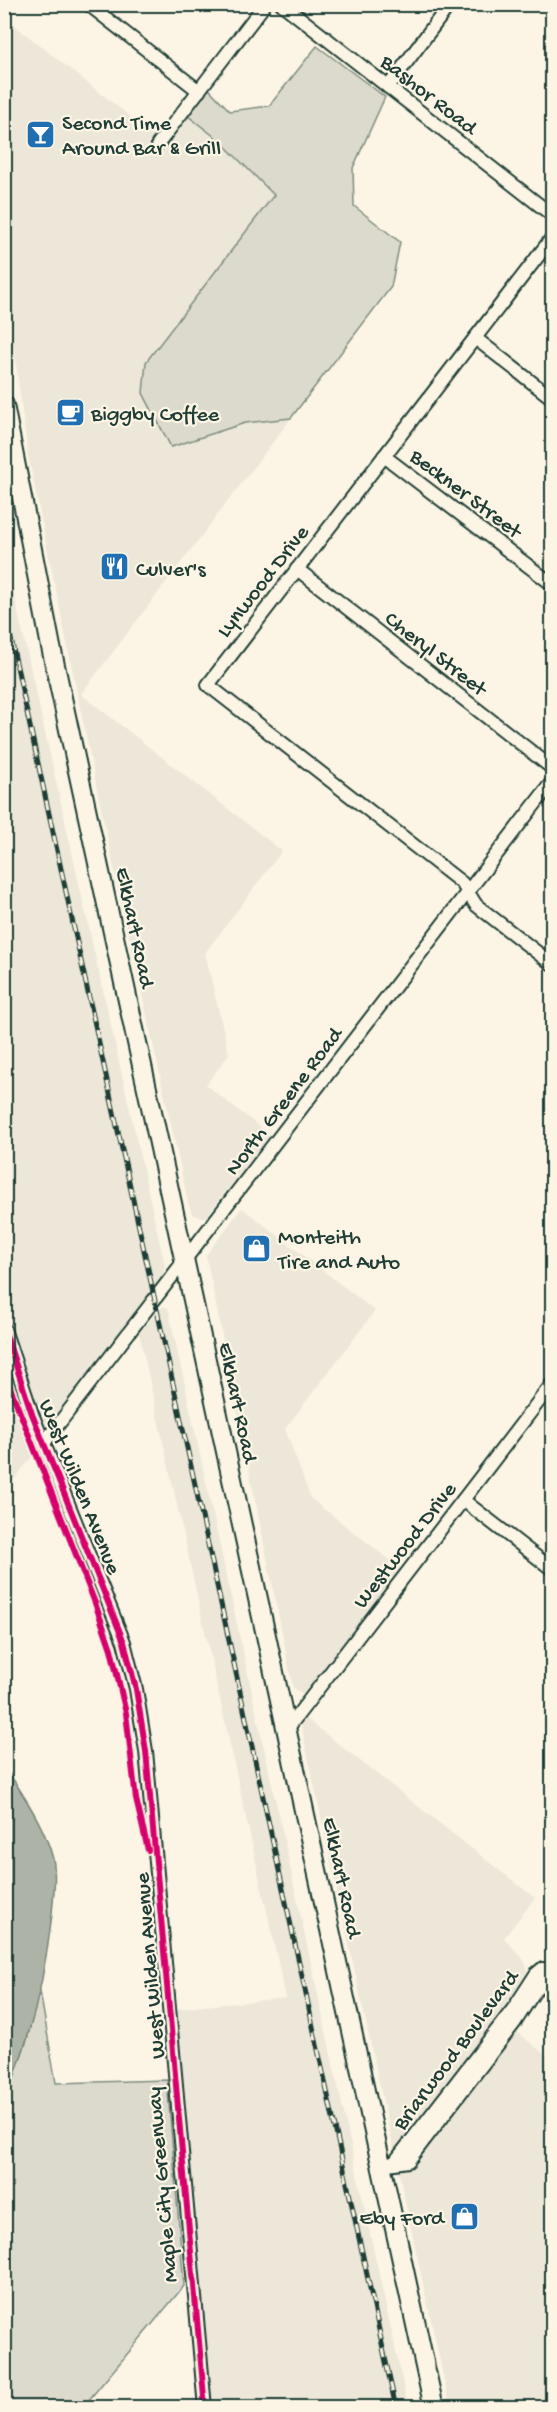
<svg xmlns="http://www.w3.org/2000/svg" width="557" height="2412" viewBox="0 0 557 2412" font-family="'Gochi Hand',sans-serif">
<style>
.built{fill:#ece7d8}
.green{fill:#dcdacc;stroke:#7e8c80;stroke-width:1.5}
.water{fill:#aeb3a7;stroke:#758479;stroke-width:1.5}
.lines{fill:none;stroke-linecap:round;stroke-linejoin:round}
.minor-casing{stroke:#1f3d34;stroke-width:16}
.highway-casing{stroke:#1f3d34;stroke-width:22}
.minor{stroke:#fcf5e5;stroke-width:12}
.highway{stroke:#fcf5e5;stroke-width:18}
.rail-casing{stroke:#1f3d34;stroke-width:5}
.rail{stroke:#fcf5e5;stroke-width:3;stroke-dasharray:9;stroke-linecap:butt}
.cycleway-casing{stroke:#fcf5e5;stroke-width:10}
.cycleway{stroke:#d6006c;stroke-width:6}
.labels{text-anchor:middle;stroke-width:4.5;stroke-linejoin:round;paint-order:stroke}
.street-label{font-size:22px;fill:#1f3d34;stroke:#fcf5e5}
.poi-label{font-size:22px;fill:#1f3d34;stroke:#fcf5e5;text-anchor:start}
</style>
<rect width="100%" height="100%" fill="#fcf5e5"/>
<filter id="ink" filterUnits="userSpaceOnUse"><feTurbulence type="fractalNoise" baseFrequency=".0167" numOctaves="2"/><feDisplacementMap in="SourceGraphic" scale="12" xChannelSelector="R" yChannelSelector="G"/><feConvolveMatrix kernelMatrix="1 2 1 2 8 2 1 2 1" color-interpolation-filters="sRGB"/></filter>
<g filter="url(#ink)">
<!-- built -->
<g class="built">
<polygon points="4,17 156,137 187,115 391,287 81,694 282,851 205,953 229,1054 206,1085 270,1135 206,1217 199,1217 192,1213 189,1206 103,818 28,455 5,281"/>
<polygon points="4,550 165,1266 163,1275 132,1315 43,1442 5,1492"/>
<polygon points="242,1208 375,1311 285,1429 311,1499 404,1571 312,1690 303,1694 293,1688 206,1255"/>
<polygon points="163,1306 168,1308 408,2407 211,2407 175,2009 286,1998 139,1333"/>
<polygon points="304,1717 535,1898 504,1938 523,1959 528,1970 499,2018 552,2060 552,2407 450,2407 301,1725"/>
</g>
<!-- green -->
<g class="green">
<polygon points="317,46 385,97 353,168 354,206 400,242 391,287 291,418 245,423 171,447 143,393 146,362 274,195 220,141 187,115 208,88 230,111 269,106"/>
<polygon points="39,1986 56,2083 167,2080 184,2286 83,2407 5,2408 5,2099 27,2040"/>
</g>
<!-- water -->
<path class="water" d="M5,1767C23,1795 45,1826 53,1859C57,1876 53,1897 52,1914C45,1977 30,2041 5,2099L4,1918L8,1902L4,1872Z"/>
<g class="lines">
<defs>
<g id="minor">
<polyline points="88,4 199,91"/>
<polyline points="282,4 552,215"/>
<polyline points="388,87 450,4"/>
<polyline points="158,144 265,4"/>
<polyline points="552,238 208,685 462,883 476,905 552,964"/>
<polyline points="475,338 552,398"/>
<polyline points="384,456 552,584"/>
<polyline points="297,569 552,768"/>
<polyline points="4,1329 32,1414 124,1642 136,1689 146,1751 205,2408"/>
<polyline points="44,1443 552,782"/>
<polyline points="463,1500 552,1569"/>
<polyline points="287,1729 552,1384"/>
<polyline points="394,2163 514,2008 536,1974 542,1969 552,1970"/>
<polyline points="381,2165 408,2161 515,2022 536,1989 543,1982 552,1977"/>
</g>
<polyline id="highway" points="4,405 51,647 434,2408"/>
</defs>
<!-- minor casing -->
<use href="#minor" class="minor-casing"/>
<!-- highway casing -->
<use href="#highway" class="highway-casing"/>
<!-- minor -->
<use href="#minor" class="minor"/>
<!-- highway -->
<use href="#highway" class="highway"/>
<defs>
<polyline id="rail" points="4,607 396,2408"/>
</defs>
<!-- rail casing -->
<use href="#rail" class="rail-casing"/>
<!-- rail -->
<use href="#rail" class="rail"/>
<defs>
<g id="cycleway">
<polyline points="4,1329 32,1414 124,1642 136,1689 146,1751 205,2408"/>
<polyline points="4,1372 95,1603 111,1649 126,1713 136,1799 148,1850"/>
</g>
</defs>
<!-- cycleway casing -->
<use href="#cycleway" class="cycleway-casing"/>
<!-- cycleway -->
<use href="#cycleway" class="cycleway"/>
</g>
</g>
<!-- icons -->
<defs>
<symbol id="bar-square" viewBox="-11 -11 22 22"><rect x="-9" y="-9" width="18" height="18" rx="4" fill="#1f6fb2" stroke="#fcf5e5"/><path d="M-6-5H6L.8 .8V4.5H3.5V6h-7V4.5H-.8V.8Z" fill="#fff"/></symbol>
<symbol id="cafe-square" viewBox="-11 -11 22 22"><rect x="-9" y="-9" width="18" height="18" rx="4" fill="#1f6fb2" stroke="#fcf5e5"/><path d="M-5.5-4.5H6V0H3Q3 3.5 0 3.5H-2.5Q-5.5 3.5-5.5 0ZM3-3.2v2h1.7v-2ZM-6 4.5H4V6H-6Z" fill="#fff"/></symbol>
<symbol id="restaurant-square" viewBox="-11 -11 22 22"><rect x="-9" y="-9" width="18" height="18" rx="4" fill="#1f6fb2" stroke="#fcf5e5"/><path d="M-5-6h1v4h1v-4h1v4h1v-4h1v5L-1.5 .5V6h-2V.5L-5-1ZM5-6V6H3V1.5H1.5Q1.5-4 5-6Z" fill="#fff"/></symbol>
<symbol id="shop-square" viewBox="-11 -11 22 22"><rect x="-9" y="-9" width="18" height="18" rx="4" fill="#1f6fb2" stroke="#fcf5e5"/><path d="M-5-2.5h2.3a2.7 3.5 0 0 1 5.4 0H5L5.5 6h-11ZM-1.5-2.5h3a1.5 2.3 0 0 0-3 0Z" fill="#fff"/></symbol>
</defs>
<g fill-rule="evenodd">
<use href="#bar-square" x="24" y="118" width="33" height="33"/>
<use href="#cafe-square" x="54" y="396" width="33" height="33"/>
<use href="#restaurant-square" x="98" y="550" width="33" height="33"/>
<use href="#shop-square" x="240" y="1232" width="33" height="33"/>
<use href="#shop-square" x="448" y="2200" width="33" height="33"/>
</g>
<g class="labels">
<!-- street labels -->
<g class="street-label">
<text transform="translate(430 93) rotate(38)" y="8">Bashor Road</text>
<text transform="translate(467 492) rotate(37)" y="8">Beckner Street</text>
<text transform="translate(261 580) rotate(-52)" y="8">Lynwood Drive</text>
<text transform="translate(437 652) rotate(38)" y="8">Cheryl Street</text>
<text transform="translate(137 927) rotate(78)" y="8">Elkhart Road</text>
<text transform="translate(282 1100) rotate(-53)" y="8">North Greene Road</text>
<text transform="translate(240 1402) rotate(78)" y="8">Elkhart Road</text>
<text transform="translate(82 1486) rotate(68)" y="8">West Wilden Avenue</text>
<text transform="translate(403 1544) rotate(-52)" y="8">Westwood Drive</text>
<text transform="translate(344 1877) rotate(78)" y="8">Elkhart Road</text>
<text transform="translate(148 1966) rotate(-95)" y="8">West Wilden Avenue</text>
<text transform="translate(454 2049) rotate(-53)" y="8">Briarwood Boulevard</text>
<text transform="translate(160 2185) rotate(-95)" y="8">Maple City Greenway</text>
</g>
<!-- poi labels -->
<g class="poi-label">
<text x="62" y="129">Second Time<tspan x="62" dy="25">Around Bar &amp; Grill</tspan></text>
<text x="91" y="420">Biggby Coffee</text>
<text x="136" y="575">Culver's</text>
<text x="278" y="1243">Monteith<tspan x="278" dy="25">Tire and Auto</tspan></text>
<text x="444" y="2224" text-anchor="end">Eby Ford</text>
</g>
</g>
<!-- margin -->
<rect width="557" height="2412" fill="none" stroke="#fcf5e5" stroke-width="24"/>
<rect x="12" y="12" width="533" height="2388" fill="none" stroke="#1f3d34" stroke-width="2" filter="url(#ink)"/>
</svg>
